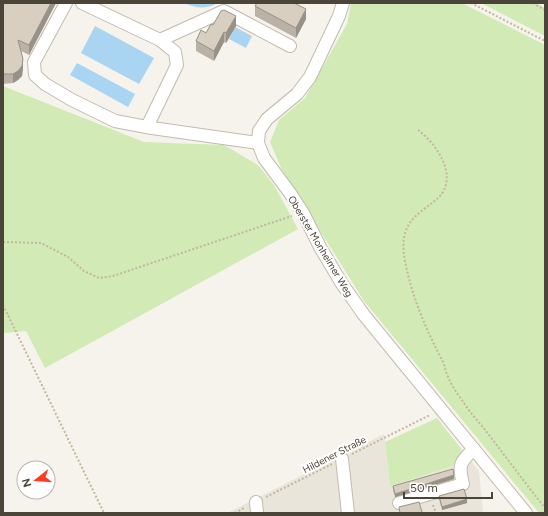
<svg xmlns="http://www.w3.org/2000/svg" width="548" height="516" viewBox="0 0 548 516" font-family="Figtree,sans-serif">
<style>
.residential{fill:#eae5da}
.green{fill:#d2eab5}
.water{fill:#a9d4f2}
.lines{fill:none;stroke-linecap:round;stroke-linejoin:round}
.minor-casing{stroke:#c2bbae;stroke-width:14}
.path{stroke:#c4b69f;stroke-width:2;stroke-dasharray:2 2;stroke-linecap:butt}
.minor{stroke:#fff;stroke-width:12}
.wall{fill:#bab2a6}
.shaded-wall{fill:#979187}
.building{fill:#d8cfc1;stroke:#979187}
.labels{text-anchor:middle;stroke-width:4;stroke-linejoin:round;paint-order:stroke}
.street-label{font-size:10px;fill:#4b4439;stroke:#fff}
</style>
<rect width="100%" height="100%" fill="#f6f3ec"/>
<!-- residential -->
<polygon class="residential" points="384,434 390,486 453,466 462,450 479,471 483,513 227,513"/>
<!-- green -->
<g class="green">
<polygon points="351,3 462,3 545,45 545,513 539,513 364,301 282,170 270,142 279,120 305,98 347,24"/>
<polygon points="481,3 536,3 545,8 545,36"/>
<polygon points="3,86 144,142 224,145 258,165 274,185 298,229 45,368 26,331 3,333"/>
<polygon points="437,418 462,450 453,466 390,486 385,442"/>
</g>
<!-- water -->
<g class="water">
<path d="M183,3H218C204,10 197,8 183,3Z"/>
<polygon points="95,26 154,58 139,84 81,53"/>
<polygon points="235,27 252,36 246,48 229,39"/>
<polygon points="77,63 135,94 128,107 70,75"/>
</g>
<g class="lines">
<defs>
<g id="minor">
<polyline points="66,3 34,62 35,75 45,84 72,100 115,121 152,128 258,143"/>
<polyline points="82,3 160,40 175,52 177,65 147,127"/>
<polyline points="343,3 339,16 310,77 297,94 267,119 259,131 258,143 264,158 290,193 303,213 320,247 342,284 364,315 526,513"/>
<polyline points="160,40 224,11 290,46"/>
<polyline points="342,459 348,513"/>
<polyline points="256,502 257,513"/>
<path d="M399,503L463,484C458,465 460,462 474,449"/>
</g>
</defs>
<!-- minor casing -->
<use href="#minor" class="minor-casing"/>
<!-- path -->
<g class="path">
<polyline points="471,3 545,41"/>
<polyline points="533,3 545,10"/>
<path d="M418,130C436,143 459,176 439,197C429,207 413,214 407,228C402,239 403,250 405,261C412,297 425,327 442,360C445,365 445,371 448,377C452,386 458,395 464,403C470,413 479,422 486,431C506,457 525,483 545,508"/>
<polyline points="3,242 41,243 68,257 84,271 99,278 113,276 292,216"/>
<polyline points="3,305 104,513"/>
<polyline points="352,454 430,415"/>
<polyline points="266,497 332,464"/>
<polyline points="433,505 436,513"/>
<polyline points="235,513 244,508"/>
</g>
<!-- minor -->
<use href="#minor" class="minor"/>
</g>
<!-- wall -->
<g class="wall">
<polygon points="3,3 56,3 29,55 21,51 23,68 22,76 18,80 13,83 3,84"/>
<polygon points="255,6 306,19 296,38 255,16"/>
<polygon points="213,25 236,26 226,43 224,42 214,61 196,51 196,41 206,33"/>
<polygon points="454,479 395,497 393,490 393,486"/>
<polygon points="439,496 467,503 442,510 439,499"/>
</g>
<!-- shaded-wall -->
<g class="shaded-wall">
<polygon points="51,3 56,3 29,55 29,45"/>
<polygon points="306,9 306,19 296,38 296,28"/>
<polygon points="236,16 236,26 226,43 226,33"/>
<polygon points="224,32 224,42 214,61 214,51"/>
<polygon points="23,59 23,68 22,76 18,80 13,83 13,74"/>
<polygon points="454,475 454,479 395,497 395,494"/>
<polygon points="467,499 467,503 442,510 442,507"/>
</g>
<!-- building -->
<g class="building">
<polygon points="3,3 51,3 29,45 18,40 23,59 22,66 18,71 13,74 3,74"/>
<polygon points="257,3 294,3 306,9 296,28 255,6"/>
<polygon points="224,10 236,16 226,33 224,32 214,51 196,41 201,30 206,33 211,24 213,25 221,11"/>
<polygon points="453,469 454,475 395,494 393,486"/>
<polygon points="464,489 467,499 442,507 439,496"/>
<polygon points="419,502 422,512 420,513 400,513 399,507"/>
</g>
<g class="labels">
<!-- street labels -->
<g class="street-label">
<text transform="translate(321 246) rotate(59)" y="4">Oberster Monheimer Weg</text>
<text transform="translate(334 454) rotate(-27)" y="4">Hildener Straße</text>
</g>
</g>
<!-- border -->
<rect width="548" height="516" fill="none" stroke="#4b4439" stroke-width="8"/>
<!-- north arrow -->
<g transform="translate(36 480) rotate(253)"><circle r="19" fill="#ffffff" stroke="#b7b4b0"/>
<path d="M0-3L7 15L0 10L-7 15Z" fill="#fb3d1d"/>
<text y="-6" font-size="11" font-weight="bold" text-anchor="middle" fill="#4b4439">N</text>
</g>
<!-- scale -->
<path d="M404 492v6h88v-6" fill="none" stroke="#4b4439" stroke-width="2"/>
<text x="410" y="492" font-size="12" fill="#4b4439" stroke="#ffffff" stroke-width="3" paint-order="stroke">50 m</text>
</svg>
